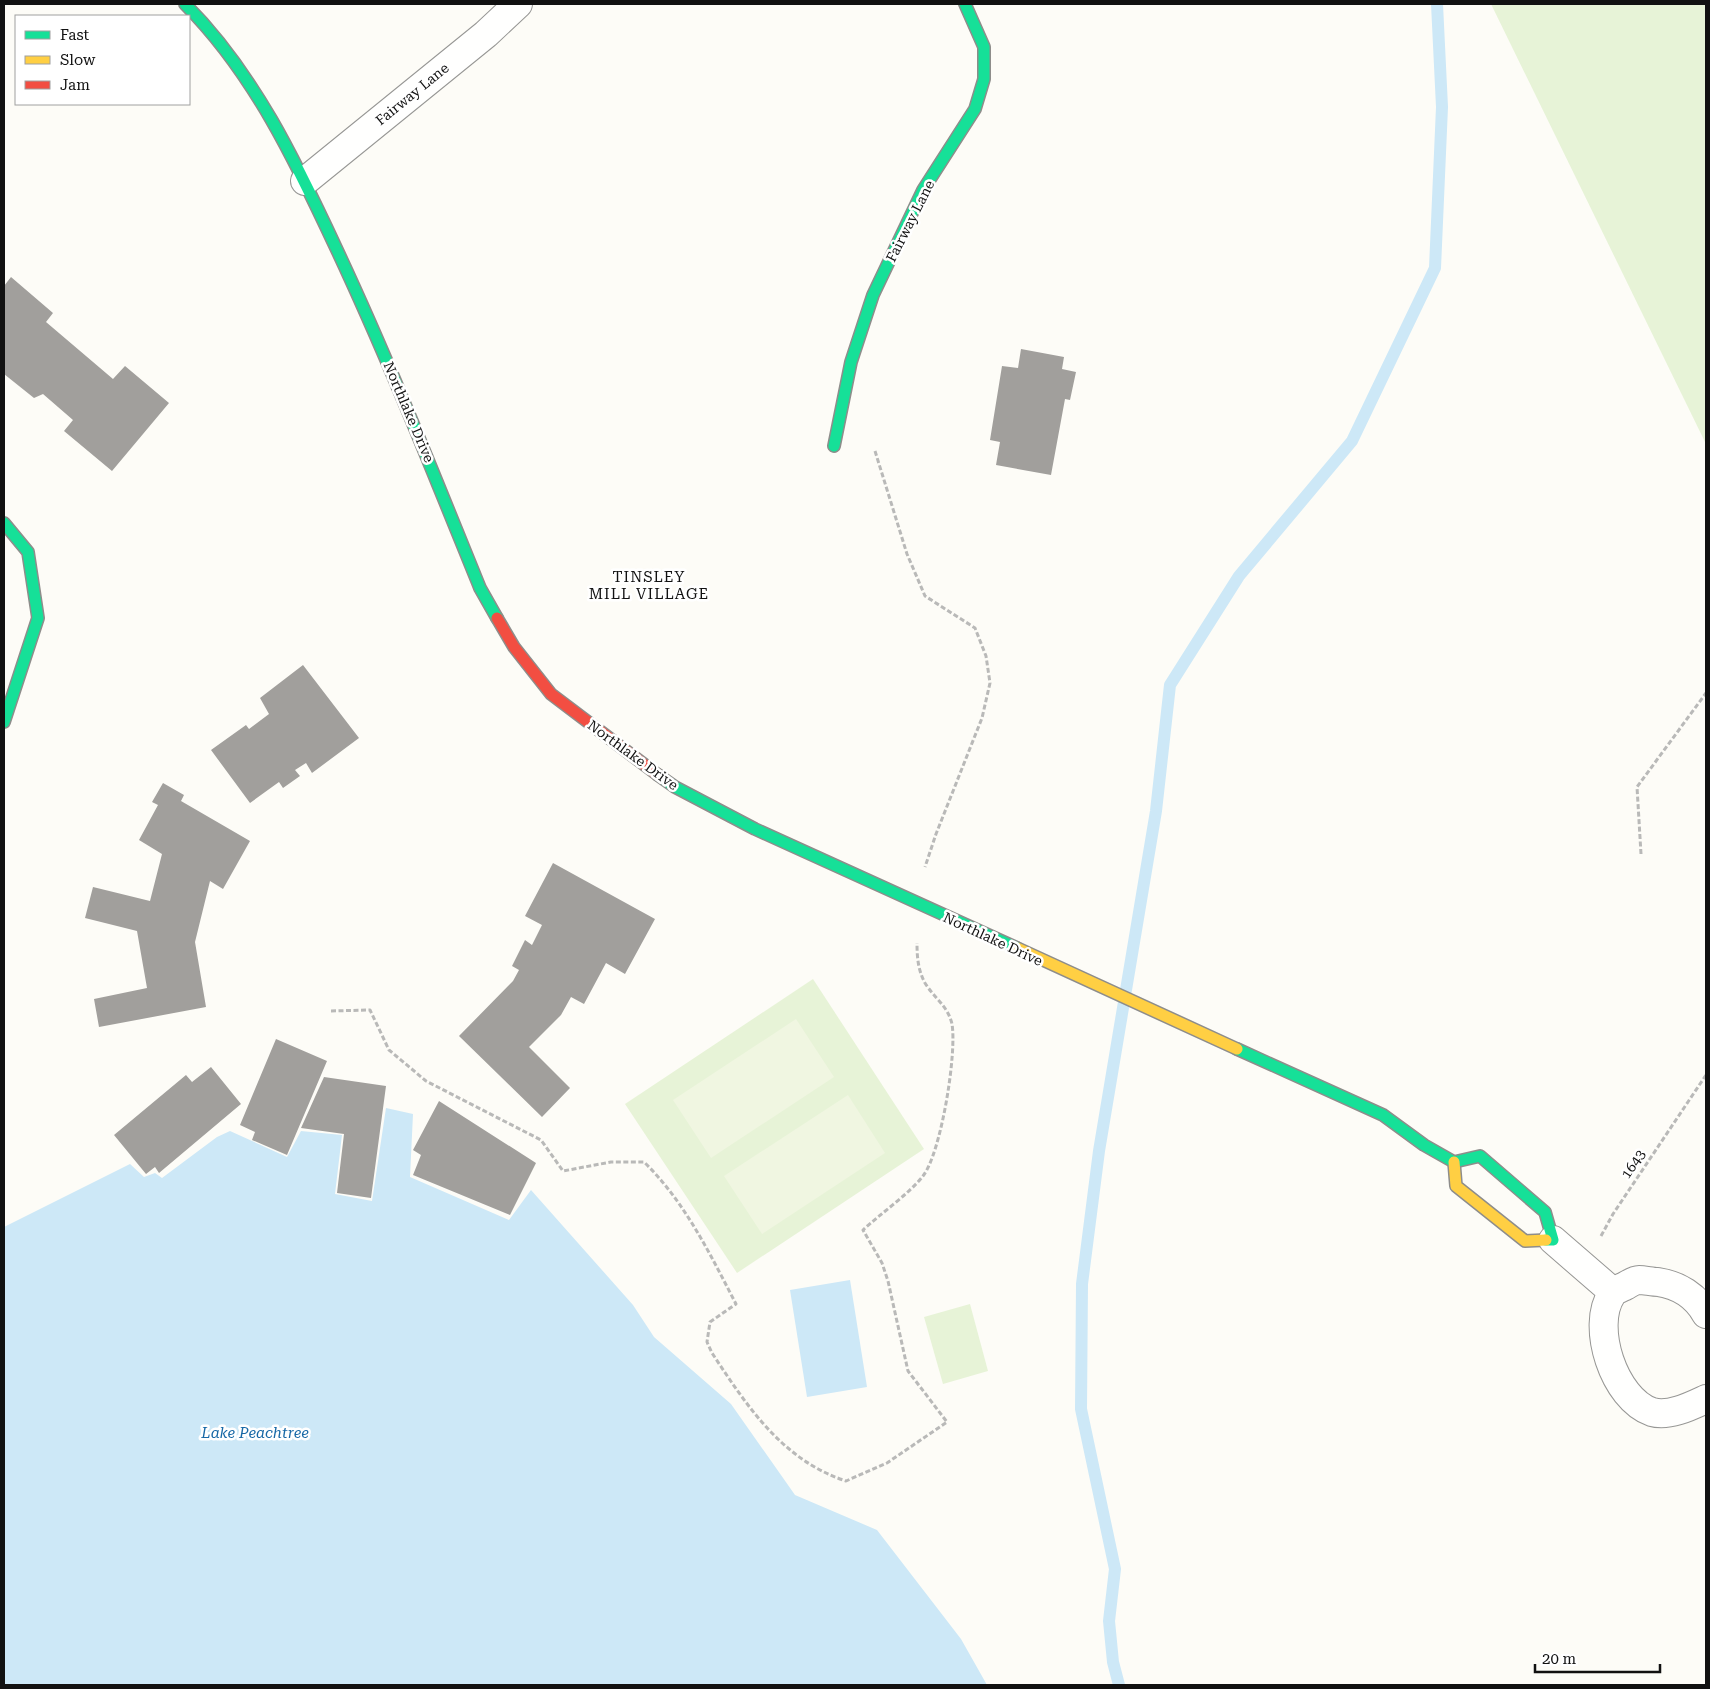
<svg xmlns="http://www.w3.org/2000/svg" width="1710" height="1689" viewBox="0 0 1710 1689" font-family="'Roboto Serif',serif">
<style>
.green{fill:#e7f3d7}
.pitch{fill:#f0f6e1}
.water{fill:#cde8f7}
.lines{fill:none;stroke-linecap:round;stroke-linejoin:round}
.stream{stroke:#cde8f7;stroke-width:12}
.building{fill:#a19f9c}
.street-casing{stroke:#979795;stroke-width:30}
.fast-casing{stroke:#8e8d8b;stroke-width:14}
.slow-casing{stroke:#8e8d8b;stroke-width:14}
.jam-casing{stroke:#8e8d8b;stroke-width:14}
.path{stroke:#b9b9b8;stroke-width:3;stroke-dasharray:5 2.5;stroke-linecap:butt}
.street{stroke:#fffffe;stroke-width:28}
.fast{stroke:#16e098;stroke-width:11}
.slow{stroke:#ffcf43;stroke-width:11}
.jam{stroke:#f24e42;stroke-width:11}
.labels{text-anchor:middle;stroke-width:5;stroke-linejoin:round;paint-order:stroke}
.street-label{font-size:14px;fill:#111;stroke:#fff}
.neighbourhood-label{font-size:15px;letter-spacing:1px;fill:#111;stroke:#fff}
.water-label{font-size:15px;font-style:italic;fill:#1768a6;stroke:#fff}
</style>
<rect width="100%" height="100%" fill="#fdfcf7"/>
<!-- green -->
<g class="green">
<polygon points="1491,4 1706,4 1706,444"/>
<polygon points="813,979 924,1149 737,1273 625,1104"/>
<polygon points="970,1304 988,1371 943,1384 924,1317"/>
</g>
<!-- pitch -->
<g class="pitch">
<polygon points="796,1019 834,1077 711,1158 673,1100"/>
<polygon points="848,1095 885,1153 762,1234 724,1176"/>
</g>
<!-- water -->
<g class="water">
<polygon points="386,1108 413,1114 410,1177 509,1220 531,1190 633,1305 654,1337 731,1404 795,1495 877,1530 961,1639 987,1685 4,1685 4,1227 130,1164 144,1177 155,1173 162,1178 217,1137 230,1131 287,1157 301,1131 342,1135 335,1194 372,1201"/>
<polygon points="850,1280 867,1387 807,1397 790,1290"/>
</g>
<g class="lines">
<!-- stream -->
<polyline class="stream" points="1119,1685 1113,1662 1109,1621 1115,1569 1081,1409 1082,1284 1099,1151 1156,811 1170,685 1239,576 1352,441 1435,268 1442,107 1437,4"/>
</g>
<!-- building -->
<g class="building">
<polygon points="11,277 53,313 46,322 113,379 125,366 169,403 112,471 64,431 73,420 43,394 34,398 4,374 4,286"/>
<polygon points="1021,349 1064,357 1062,369 1076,372 1070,400 1065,399 1051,475 996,465 1000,442 990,440 1002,366 1018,368"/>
<polygon points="303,665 359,738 312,773 306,763 295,770 300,776 283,788 279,782 250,803 211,750 246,725 249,729 269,714 260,698"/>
<polygon points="163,783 184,795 181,801 250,841 223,889 210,881 195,942 206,1007 99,1027 94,999 147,988 137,931 85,918 93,887 150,901 162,854 139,840 158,805 152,802"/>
<polygon points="553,863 655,919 625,974 606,963 584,1004 571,997 561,1015 529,1047 570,1088 542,1117 459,1036 513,981 519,970 512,966 525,940 532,945 542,925 525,916"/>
<polygon points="276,1039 327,1061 287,1155 252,1140 255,1132 240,1125"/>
<polygon points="211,1067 241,1104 159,1173 155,1167 146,1174 114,1135 186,1075 192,1082"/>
<polygon points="324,1077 386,1086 371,1198 337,1193 344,1134 301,1128"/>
<polygon points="439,1101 536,1163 510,1215 413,1175 421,1155 413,1150"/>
</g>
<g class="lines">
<defs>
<g id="street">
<polyline points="305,181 486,34 518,4"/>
<polyline points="1553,1240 1613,1292"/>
<path d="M1706,1314C1696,1296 1678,1285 1658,1282C1652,1282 1645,1280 1639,1280C1634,1280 1629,1284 1625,1286C1621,1288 1615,1290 1612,1294C1590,1326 1614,1399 1652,1412C1669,1417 1691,1406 1706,1399"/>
</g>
<g id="fast">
<path d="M185,4C254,73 296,162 337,250C389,361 434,475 480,588L497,618"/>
<polyline points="834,446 851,362 873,295 923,190 975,109 984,79 984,47 965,4"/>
<polyline points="4,523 28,552 38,618 4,722"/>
<polyline points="658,775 675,787 755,829 1017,948"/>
<polyline points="1237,1049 1383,1115 1424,1145 1454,1162 1480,1156 1545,1212 1553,1240 1546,1240"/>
</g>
<g id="slow">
<polyline points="1017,948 1237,1049"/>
<polyline points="1454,1162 1456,1186 1525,1241 1546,1240"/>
</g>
<polyline id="jam" points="497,618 514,647 551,694 658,775"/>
</defs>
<!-- street casing -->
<use href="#street" class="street-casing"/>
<!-- fast casing -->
<use href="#fast" class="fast-casing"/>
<!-- slow casing -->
<use href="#slow" class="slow-casing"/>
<!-- jam casing -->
<use href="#jam" class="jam-casing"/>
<!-- path -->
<g class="path">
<polyline points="875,451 907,554 925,596 975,628 986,656 990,683 982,718 936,834 925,867"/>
<polyline points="1641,854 1637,787 1706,693"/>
<path d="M331,1011L370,1010L389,1050L426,1081L541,1140L563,1171L611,1162H644C685,1202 710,1254 736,1304L710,1322L707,1342L712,1353C747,1406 782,1460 846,1481L887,1463L947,1422L908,1371L888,1281L882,1263L863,1230C880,1214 909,1194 923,1176C941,1153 957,1054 952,1024C948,1006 934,998 925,983C918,970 917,957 917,943"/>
<polyline points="1601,1236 1613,1214 1706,1075"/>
</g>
<!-- street -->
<use href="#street" class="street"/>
<!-- fast -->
<use href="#fast" class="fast"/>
<!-- slow -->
<use href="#slow" class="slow"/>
<!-- jam -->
<use href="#jam" class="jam"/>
</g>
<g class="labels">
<!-- street labels -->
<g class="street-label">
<text transform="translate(412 94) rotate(-39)" y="5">Fairway Lane</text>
<text transform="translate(910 221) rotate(-63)" y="5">Fairway Lane</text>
<text transform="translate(409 412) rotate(67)" y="5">Northlake Drive</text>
<text transform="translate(633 755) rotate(36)" y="5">Northlake Drive</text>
<text transform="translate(993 939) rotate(25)" y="5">Northlake Drive</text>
<text transform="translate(1633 1164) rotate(-56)" y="5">1643</text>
</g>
<!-- neighbourhood labels -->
<g class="neighbourhood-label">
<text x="649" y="582">TINSLEY<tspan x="649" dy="17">MILL VILLAGE</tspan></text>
</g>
<!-- water labels -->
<g class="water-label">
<text x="255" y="1438">Lake Peachtree</text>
</g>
</g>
<!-- border -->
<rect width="1710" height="1689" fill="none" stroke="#111111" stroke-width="10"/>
<!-- legend -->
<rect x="15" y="15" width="175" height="90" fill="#ffffff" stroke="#a0a0a0"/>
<rect x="25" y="31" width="25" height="8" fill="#16e098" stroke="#a0a0a0"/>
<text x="60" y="40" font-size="15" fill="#111111">Fast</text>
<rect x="25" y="56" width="25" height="8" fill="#ffcf43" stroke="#a0a0a0"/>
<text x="60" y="65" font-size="15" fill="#111111">Slow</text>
<rect x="25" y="81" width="25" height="8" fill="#f24e42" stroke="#a0a0a0"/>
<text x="60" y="90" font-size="15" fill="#111111">Jam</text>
<!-- scale -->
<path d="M1535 1664v8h125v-8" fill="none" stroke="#111111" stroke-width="2.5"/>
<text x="1542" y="1664" font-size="15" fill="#111111" stroke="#ffffff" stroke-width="4" paint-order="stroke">20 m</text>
</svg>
